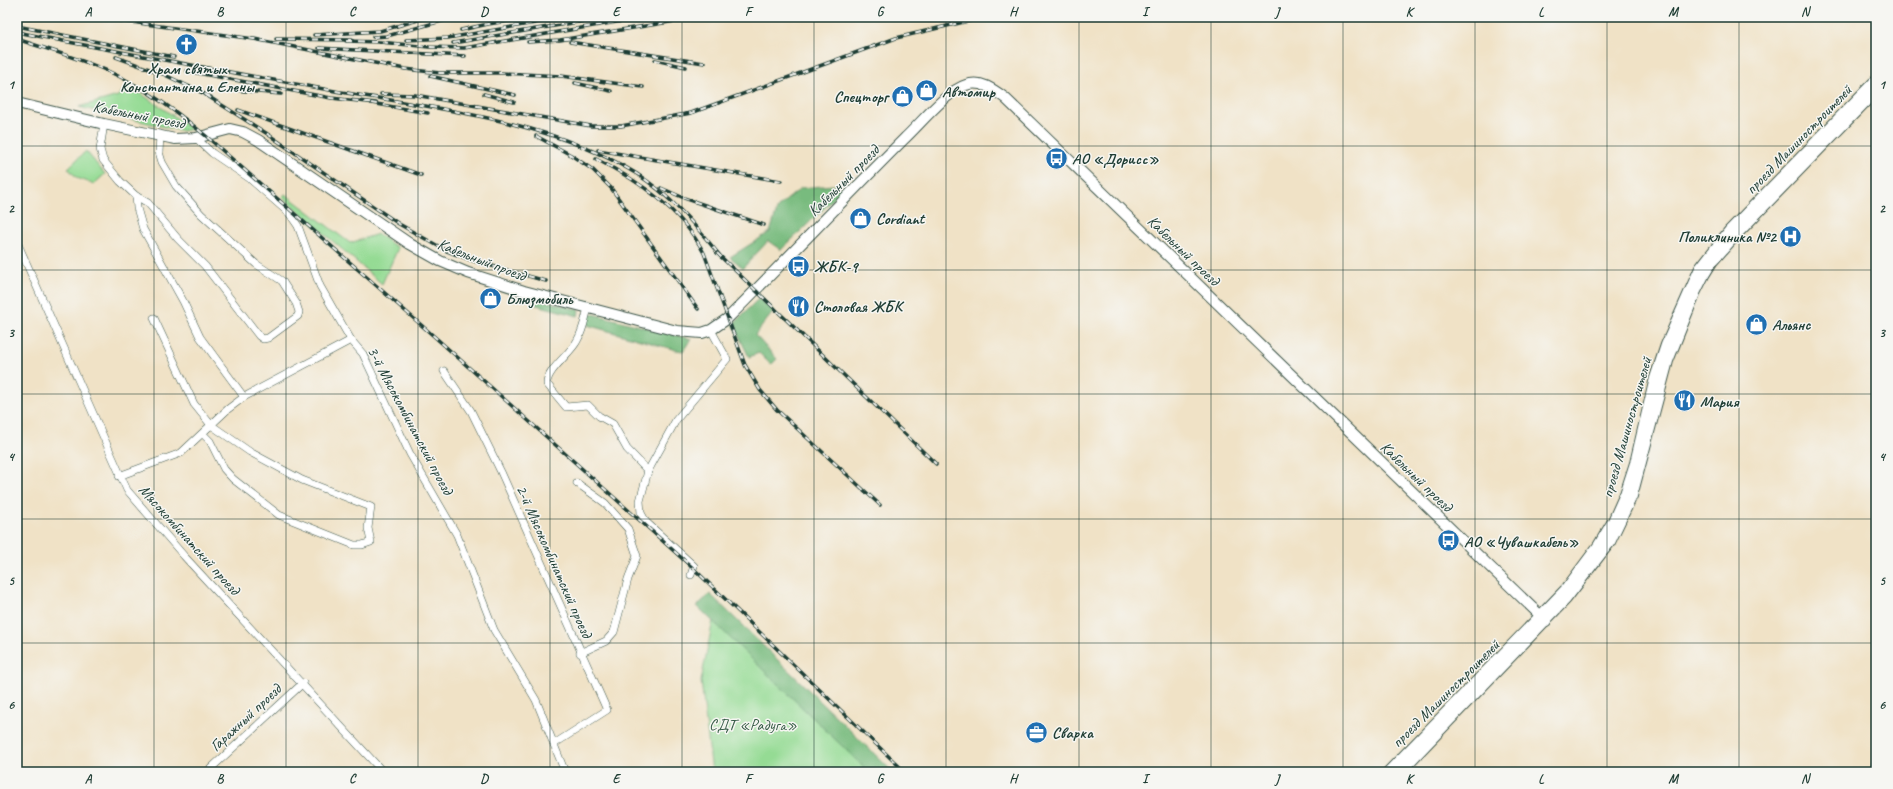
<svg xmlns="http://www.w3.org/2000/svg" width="1893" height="789" viewBox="0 0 1893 789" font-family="Caveat,sans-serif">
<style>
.green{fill:#95db94;stroke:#5a8c64}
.forest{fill:#78bb7e;stroke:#4c7c59}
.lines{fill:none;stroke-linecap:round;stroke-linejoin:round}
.street-casing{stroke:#3e564a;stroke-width:8}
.secondary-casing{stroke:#3e564a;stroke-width:12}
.street{stroke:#fff;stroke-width:7}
.secondary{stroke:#fff;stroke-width:10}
.rail-casing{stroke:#1f3d34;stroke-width:3.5}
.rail{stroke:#f6f6f2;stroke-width:2;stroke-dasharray:6;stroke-linecap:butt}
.grid{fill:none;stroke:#1f3d34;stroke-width:1;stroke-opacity:0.55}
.labels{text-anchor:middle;stroke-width:3;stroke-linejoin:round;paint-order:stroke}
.poi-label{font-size:16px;font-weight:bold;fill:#1f3d34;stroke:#f6f6f2;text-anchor:start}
.street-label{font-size:16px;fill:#1f3d34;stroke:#f6f6f2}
.park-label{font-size:16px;fill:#375d47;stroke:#f6f6f2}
.neatline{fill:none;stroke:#1f3d34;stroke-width:1.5}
.grid-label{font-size:13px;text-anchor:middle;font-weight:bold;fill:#1f3d34}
</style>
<rect width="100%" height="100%" fill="#f6f6f2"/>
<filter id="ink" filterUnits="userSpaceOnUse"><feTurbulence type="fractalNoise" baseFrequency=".025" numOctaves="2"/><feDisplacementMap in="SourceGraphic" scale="8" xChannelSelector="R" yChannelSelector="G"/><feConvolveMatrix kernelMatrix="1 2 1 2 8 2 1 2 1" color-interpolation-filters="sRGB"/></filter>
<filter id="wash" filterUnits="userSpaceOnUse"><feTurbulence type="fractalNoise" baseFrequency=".012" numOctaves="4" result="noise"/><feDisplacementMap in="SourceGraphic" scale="16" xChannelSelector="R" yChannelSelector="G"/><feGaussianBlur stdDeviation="0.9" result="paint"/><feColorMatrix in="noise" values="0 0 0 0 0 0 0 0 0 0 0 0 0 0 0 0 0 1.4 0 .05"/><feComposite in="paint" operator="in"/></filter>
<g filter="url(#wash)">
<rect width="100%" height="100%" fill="#f0e2c6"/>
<!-- green -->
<g class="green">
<polygon points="128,85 193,129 182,131 79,107 118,96"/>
<polygon points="86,151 105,174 94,184 77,178 68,168"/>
<polygon points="285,194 350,243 378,234 398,248 382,284 282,197"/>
<polygon points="713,620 869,772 712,772 701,681"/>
</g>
<!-- forest -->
<g class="forest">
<polygon points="833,185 844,189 781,250 768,241 743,268 730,257 770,232 778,207 801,188"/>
<polygon points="535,298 579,310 578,316 533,304"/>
<polygon points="759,298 774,311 755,335 777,359 771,365 759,353 749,357 733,324"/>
<polygon points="589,313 691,339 683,351 676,350 587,325"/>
<polygon points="710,594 893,772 869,772 697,606"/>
</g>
</g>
<g filter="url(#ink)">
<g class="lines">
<defs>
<g id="street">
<polyline points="104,124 100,149 103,160 120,181 136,196 148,203 178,239 205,266 259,336 263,339 268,338 298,316 299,312 296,303 282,281 256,264 201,214 176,186 162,162 159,152 160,136"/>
<polyline points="196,138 212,153 249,178 289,213 298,226 320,286 351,340 363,354 410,454 457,535 494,630 536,700 565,772"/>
<polyline points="136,196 137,208 143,229 183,301 200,337 244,397"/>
<polyline points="17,242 127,490 184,556 383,772"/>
<path d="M588,308C585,319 583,331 577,341C571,353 546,371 547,384L566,407L588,405L599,416L613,424L627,449L648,471"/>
<polyline points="154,318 194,404 211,425 250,452 302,480 371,507 368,528 371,542 362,545 354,545 279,515 233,479 224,469 210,441 203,434"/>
<polyline points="444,371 471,411 501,472 607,710 554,744"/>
<polyline points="119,476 181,453 228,409 244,397 351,340"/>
<polyline points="577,483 605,503 628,529 637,556 628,579 614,632 606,641 580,653"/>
<polyline points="691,575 694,566 646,522 641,513 640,501 648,471 676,420 727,359 711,330"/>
<polyline points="207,772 303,683"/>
</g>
<g id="secondary">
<path d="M17,103L104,124L175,139L196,138L230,129L243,132L258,140L410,244L440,261L468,273L524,291L677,331L702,333L711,330L727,319C787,259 845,198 905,138C920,124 948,90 966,85C981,80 993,89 1005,98L1546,621"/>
<polyline points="1388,772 1540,616 1566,589 1598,546 1613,521 1625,494 1635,463 1655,378 1666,345 1700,268 1729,231 1876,80"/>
<polyline points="1400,772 1566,599 1610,542 1632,496 1668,361 1696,291 1704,275 1712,262 1735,236 1876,91"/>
</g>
</defs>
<!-- street casing -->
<use href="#street" class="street-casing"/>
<!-- secondary casing -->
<use href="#secondary" class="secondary-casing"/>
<!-- street -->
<use href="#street" class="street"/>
<!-- secondary -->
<use href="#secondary" class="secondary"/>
<defs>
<g id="rail">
<polyline points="95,17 254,39 405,69 440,73 501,73 561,76 643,87"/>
<polyline points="17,26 174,57"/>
<polyline points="461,30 488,24 536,17"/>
<path d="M17,32C123,53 229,72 335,91C434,108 550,120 637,174C670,195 697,227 721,257"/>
<polyline points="314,35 380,31 428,17"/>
<polyline points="373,37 387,36 456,17"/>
<path d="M17,39C49,50 82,59 112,73C147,89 177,112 206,136L436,338L694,569L905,772"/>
<polyline points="276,39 352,40"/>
<polyline points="406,40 448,38 570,17"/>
<polyline points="346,41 380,42 429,47 464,48 646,17"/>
<polyline points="528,42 560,40 700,17"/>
<polyline points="570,42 704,63"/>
<polyline points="453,43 608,17"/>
<polyline points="319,48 465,56"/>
<polyline points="116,57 163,74 211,97"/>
<polyline points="655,60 686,67"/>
<polyline points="187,71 331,98 376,103"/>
<polyline points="430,76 515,95"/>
<polyline points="575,83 611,91"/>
<polyline points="235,90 281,94"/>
<polyline points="381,94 415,95 591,126 621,126 691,113 896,38 985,17"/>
<polyline points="484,94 514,102"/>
<polyline points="206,95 266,133 399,224 447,251 474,261 546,281"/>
<polyline points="371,103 428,113"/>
<polyline points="238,110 421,175"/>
<polyline points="536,136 571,155 593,170 611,188 698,309"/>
<polyline points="598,150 781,181"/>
<path d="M596,159C639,181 681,209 704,253L745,365L760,390L777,410L880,505"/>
<polyline points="661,188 684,198 764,225"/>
<polyline points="717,253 936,464"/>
<polyline points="1871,772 1876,752"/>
</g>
</defs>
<!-- rail casing -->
<use href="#rail" class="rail-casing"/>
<!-- rail -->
<use href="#rail" class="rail"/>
</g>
</g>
<!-- grid -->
<path class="grid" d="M154,17V772M286,17V772M418,17V772M550,17V772M682,17V772M814,17V772M946,17V772M1079,17V772M1211,17V772M1343,17V772M1475,17V772M1607,17V772M1739,17V772M17,146H1876M17,270H1876M17,394H1876M17,519H1876M17,643H1876"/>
<!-- icons -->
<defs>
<symbol id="church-disc" viewBox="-11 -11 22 22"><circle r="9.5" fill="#1f6fb2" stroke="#f6f6f2"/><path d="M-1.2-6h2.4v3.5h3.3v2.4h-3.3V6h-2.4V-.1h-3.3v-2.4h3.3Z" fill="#fff"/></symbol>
<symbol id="shop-disc" viewBox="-11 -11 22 22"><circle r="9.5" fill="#1f6fb2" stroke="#f6f6f2"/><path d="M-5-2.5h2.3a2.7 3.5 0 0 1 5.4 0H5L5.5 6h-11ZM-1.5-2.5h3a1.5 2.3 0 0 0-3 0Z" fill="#fff"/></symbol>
<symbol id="bus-disc" viewBox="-11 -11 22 22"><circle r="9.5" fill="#1f6fb2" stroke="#f6f6f2"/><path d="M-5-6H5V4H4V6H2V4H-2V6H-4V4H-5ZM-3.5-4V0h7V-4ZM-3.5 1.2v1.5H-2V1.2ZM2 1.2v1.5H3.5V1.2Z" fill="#fff"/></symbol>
<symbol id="hospital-disc" viewBox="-11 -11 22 22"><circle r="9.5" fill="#1f6fb2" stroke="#f6f6f2"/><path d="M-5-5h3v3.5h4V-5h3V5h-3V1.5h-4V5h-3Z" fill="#fff"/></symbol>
<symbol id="restaurant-disc" viewBox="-11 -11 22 22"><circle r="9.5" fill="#1f6fb2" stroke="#f6f6f2"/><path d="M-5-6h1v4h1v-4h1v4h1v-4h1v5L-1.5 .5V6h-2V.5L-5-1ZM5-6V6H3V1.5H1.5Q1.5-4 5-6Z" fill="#fff"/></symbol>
<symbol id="office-disc" viewBox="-11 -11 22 22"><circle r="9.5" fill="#1f6fb2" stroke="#f6f6f2"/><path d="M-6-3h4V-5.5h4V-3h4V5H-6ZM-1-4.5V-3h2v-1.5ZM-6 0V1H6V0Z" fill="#fff"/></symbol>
</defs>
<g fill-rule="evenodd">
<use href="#church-disc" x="174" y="32" width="25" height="25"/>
<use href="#shop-disc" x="914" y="78" width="25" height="25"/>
<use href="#shop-disc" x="890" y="84" width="25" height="25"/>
<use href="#bus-disc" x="1044" y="146" width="25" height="25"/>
<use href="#shop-disc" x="848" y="206" width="25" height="25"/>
<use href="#hospital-disc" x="1778" y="224" width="25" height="25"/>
<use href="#bus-disc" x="786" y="254" width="25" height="25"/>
<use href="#shop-disc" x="478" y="286" width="25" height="25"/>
<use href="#restaurant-disc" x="786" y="294" width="25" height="25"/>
<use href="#shop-disc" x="1744" y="312" width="25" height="25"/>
<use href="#restaurant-disc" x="1672" y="388" width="25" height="25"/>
<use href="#bus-disc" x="1436" y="528" width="25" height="25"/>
<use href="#office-disc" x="1024" y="720" width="25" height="25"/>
</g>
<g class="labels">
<!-- poi labels -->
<g class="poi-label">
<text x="187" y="74" text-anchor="middle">Храм святых<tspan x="187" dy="18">Константина и Елены</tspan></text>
<text x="942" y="97">Автомир</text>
<text x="888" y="102" text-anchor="end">Спецторг</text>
<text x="1072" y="164">АО «Дорисс»</text>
<text x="876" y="224">Cordiant</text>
<text x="1776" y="242" text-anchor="end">Поликлиника №2</text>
<text x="814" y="272">ЖБК-9</text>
<text x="506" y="304">Блюзмобиль</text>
<text x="814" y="312">Столовая ЖБК</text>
<text x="1772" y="330">Альянс</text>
<text x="1700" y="407">Мария</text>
<text x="1464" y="547">АО «Чувашкабель»</text>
<text x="1052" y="738">Сварка</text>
</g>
<!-- street labels -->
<g class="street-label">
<text transform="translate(139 114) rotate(11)" y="6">Кабельный проезд</text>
<text transform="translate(1798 139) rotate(-46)" y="6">проезд Машиностроителей</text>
<text transform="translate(843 180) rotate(-45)" y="6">Кабельный проезд</text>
<text transform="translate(1184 250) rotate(44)" y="6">Кабельный проезд</text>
<text transform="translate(482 259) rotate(21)" y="6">Кабельный проезд</text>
<text transform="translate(411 420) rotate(62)" y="6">3-й Мясокомбинатский проезд</text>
<text transform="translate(1626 427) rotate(-74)" y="6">проезд Машиностроителей</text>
<text transform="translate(1417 476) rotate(44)" y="6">Кабельный проезд</text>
<text transform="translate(190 539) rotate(48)" y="6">Мясокомбинатский проезд</text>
<text transform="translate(555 561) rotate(66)" y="6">2-й Мясокомбинатский проезд</text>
<text transform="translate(1445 693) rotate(-45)" y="6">проезд Машиностроителей</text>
<text transform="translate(245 717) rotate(-43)" y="6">Гаражный проезд</text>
</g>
<!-- park labels -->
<g class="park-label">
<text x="753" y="730">СДТ «Радуга»</text>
</g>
</g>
<!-- margin -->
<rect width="1893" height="789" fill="none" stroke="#f6f6f2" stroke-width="44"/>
<rect x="22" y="22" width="1849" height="745" class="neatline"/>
<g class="grid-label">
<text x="88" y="16">A</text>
<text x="220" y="16">B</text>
<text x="352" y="16">C</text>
<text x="484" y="16">D</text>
<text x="616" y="16">E</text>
<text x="748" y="16">F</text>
<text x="880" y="16">G</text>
<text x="1013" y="16">H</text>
<text x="1145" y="16">I</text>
<text x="1277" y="16">J</text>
<text x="1409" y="16">K</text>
<text x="1541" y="16">L</text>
<text x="1673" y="16">M</text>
<text x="1805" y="16">N</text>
<text x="11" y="89">1</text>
<text x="1882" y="89">1</text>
<text x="11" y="213">2</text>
<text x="1882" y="213">2</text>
<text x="11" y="337">3</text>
<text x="1882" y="337">3</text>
<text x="11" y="461">4</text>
<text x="1882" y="461">4</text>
<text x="11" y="585">5</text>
<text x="1882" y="585">5</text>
<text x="11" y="709">6</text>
<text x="1882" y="709">6</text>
<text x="88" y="783">A</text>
<text x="220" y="783">B</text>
<text x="352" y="783">C</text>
<text x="484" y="783">D</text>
<text x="616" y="783">E</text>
<text x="748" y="783">F</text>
<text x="880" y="783">G</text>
<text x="1013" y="783">H</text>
<text x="1145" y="783">I</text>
<text x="1277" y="783">J</text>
<text x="1409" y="783">K</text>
<text x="1541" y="783">L</text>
<text x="1673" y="783">M</text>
<text x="1805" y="783">N</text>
</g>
</svg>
